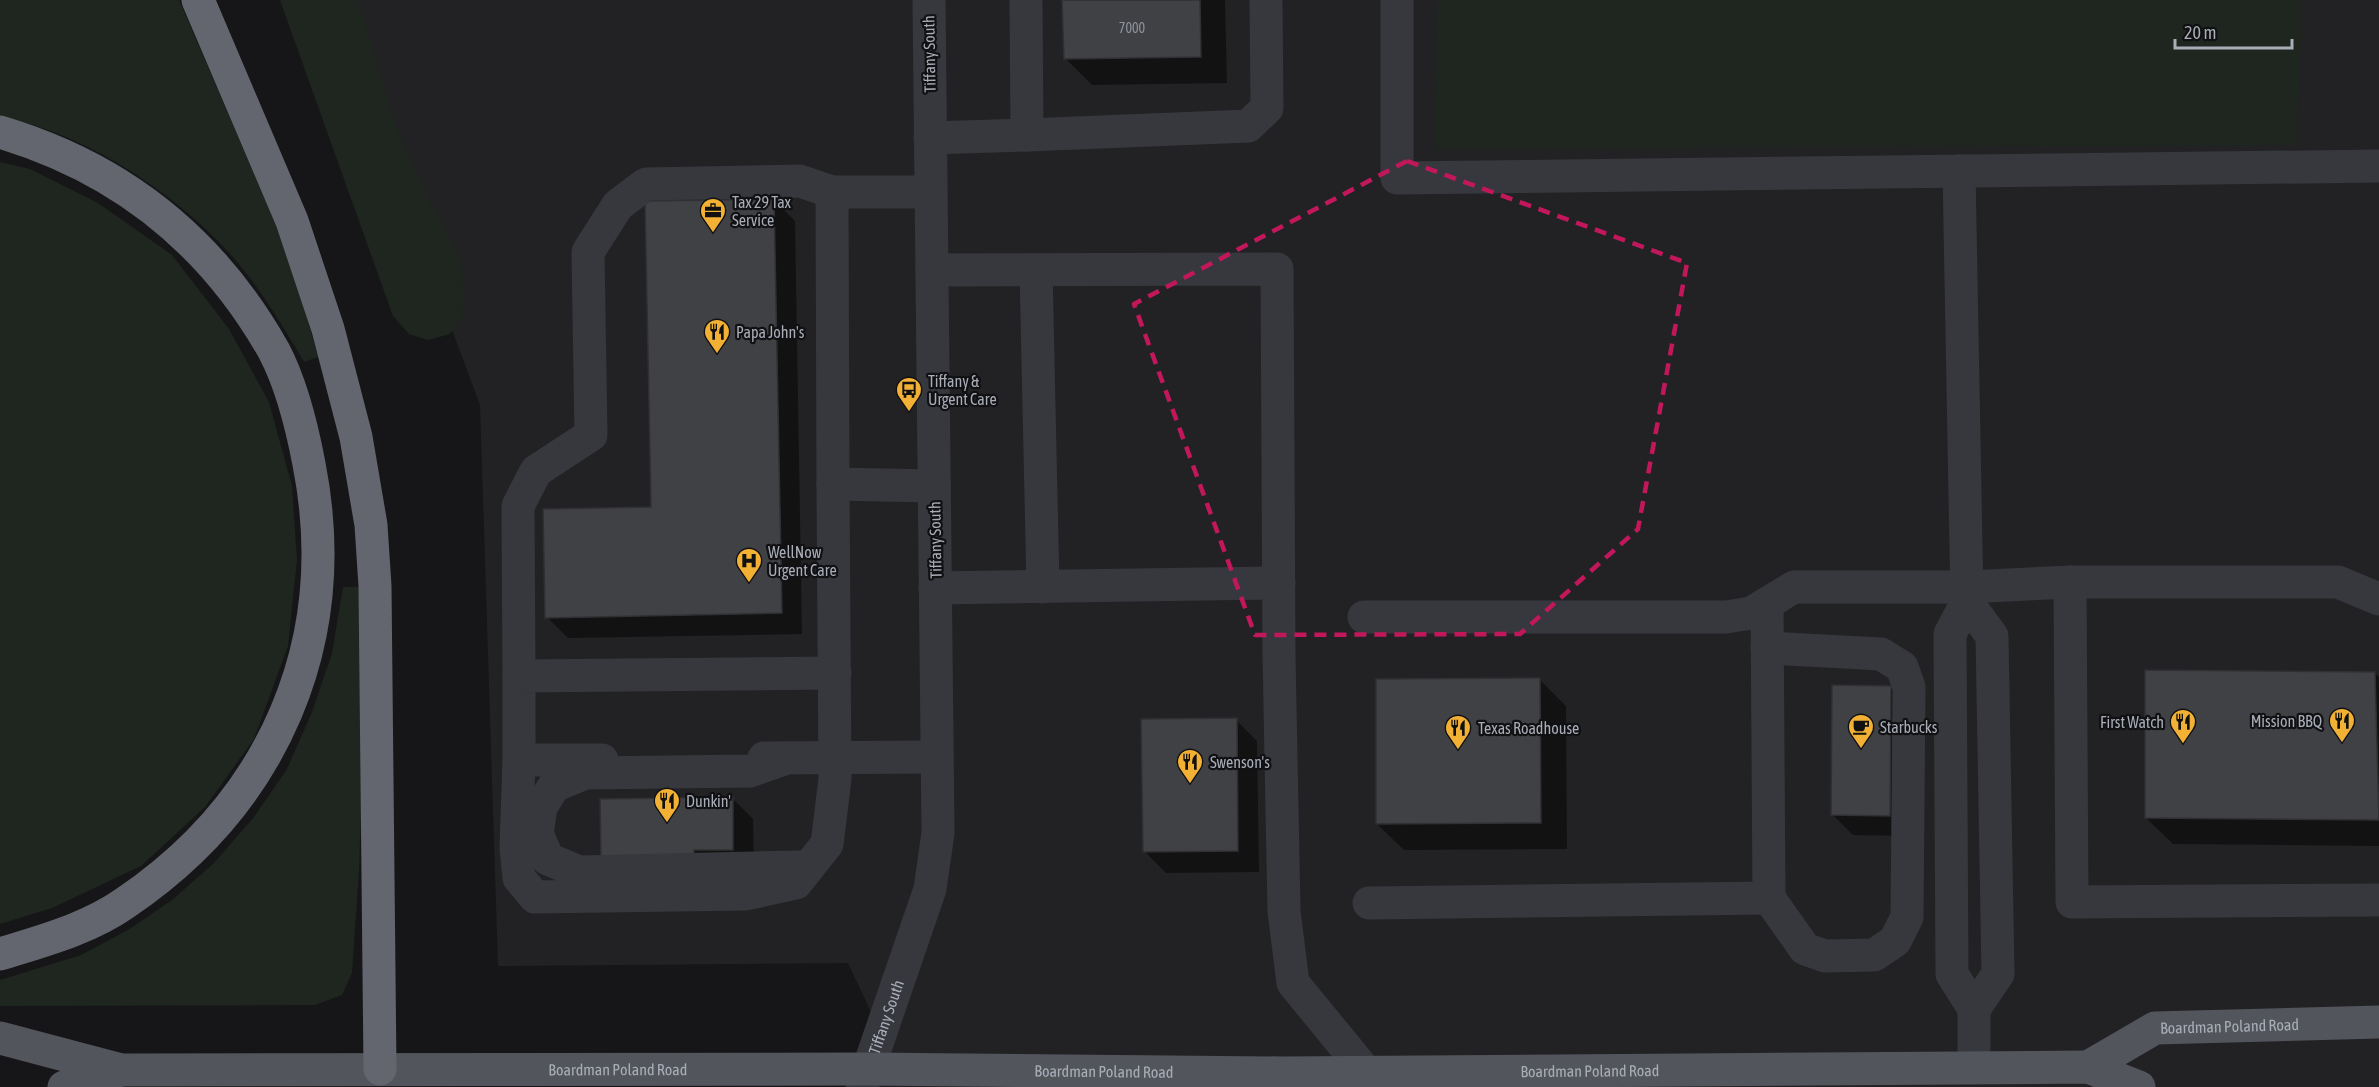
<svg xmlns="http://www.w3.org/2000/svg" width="2379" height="1087" viewBox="0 0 2379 1087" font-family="'Asap Condensed',sans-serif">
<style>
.built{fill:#222225}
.green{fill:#1e261f}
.shadow{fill:#0007}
.building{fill:#404145;stroke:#303034;stroke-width:1.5}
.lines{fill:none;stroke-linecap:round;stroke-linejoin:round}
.minor{stroke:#37383d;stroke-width:33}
.major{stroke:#53555c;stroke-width:33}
.highway{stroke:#63666e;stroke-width:33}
.marked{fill:none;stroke:#c2185b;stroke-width:4.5;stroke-dasharray:12 8;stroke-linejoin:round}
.labels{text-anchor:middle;stroke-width:4.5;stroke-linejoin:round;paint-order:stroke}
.number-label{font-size:14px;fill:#8e929b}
.street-label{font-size:16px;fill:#a8adb8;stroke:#111113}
.poi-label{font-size:16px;fill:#a8adb8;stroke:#111113;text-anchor:start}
</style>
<rect width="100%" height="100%" fill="#161618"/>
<!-- built -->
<polygon class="built" points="329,0 2379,0 2379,1087 874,1087 900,1074 848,963 498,966 480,405"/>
<!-- green -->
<g class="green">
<path d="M0,0H179L274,220L298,287L318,357L304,362C282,325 260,288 232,256C176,193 84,132 0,117Z"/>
<polygon points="280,0 358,0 395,124 430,203 461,257 464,297 462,319 450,334 428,340 409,334 393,316"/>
<polygon points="1437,0 2302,0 2297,145 1436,149"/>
<polygon points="0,162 30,169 98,203 172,255 229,329 269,402 292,486 297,560 288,646 254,739 205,807 141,866 52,908 0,924"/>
<polygon points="343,587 360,587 365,695 359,872 352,973 342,995 315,1005 0,1006 0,980 81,955 128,930 172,900 214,863 254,817 287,769 312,712 332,653"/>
</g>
<!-- shadow -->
<g class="shadow">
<polygon points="1064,0 1225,0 1227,83 1092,85 1065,58"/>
<polygon points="774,200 795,221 802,634 568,638 547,617 652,509"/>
<polygon points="2375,673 2379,677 2379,846 2173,844 2146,818"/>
<polygon points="1540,680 1566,706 1567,849 1404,850 1377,824"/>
<polygon points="1891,687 1912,708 1911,836 1853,835 1832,814"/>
<polygon points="1236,720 1257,741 1259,872 1166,873 1145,852"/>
<polygon points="732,798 753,819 754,870 714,871 601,800"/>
</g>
<!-- building -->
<g class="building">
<polygon points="1062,0 1200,0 1201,57 1064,59"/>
<polygon points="774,199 782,613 545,618 543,509 651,507 645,201"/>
<polygon points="2145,670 2375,672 2379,820 2145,818"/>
<polygon points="1540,678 1541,823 1376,824 1376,679"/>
<polygon points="1832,685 1891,686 1890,816 1831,815"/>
<polygon points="1237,718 1238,851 1143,852 1141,719"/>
<polygon points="733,797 733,850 694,850 694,858 601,860 600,799"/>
</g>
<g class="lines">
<!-- minor -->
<g class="minor">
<polyline points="1397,0 1397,178 2379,166"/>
<polyline points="1027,135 1248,126 1267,108 1266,0"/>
<polyline points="930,138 1027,135 1026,0"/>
<polyline points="1959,171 1967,602 1950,634 1952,974 1974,1009 1974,1067"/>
<polyline points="832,192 833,484 835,779 827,844 796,883 746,894 535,897 519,878 516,848 519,760 519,676 835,673"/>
<polyline points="932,270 1277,269 1279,655 1284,911 1293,983 1366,1072"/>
<polyline points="1036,270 1043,587"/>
<polyline points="833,484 934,486"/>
<polyline points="935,588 1279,583"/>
<polyline points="2379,599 2338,582 2070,582 2072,902 2379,900"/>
<polyline points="1967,602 1992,636 1998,974 1974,1009"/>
<polyline points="1364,617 1726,617 1751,613 1794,587 1967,587 2070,582"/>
<polyline points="1767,648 1881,654 1902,667 1909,687 1907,917 1895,941 1874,955 1825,956 1805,949 1769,898"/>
<polyline points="519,676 518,506 536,471 591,435 588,252 618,205 646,184 800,181 832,192 931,192"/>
<polyline points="764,758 937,757"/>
<polyline points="787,758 750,771 585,773 554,786 541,807 537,834 548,859 579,872 800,867"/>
<polyline points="519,760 602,760"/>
<polyline points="1369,903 1769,898 1767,604"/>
<path id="s1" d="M862,1087L930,889L938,833L929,0"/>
</g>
<!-- major -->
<g class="major">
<path id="s2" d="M0,1038L121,1070L868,1069L1283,1073L2088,1067L2139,1087"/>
<path id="s3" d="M2088,1067L2155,1028L2379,1022"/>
<polyline points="64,1087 121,1070"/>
</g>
<!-- highway -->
<g class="highway">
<polyline points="198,0 292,221 328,329 356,437 371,525 375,586 380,1069"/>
<path d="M0,132C121,168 212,241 274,351C292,385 302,427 309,464C344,642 274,802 125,903C88,929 42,941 0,954"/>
</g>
</g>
<!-- marked area -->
<path class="marked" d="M1407,161L1687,263L1638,529L1520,634L1255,635L1134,304Z"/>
<!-- icons -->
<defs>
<symbol id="office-pin" viewBox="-11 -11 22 30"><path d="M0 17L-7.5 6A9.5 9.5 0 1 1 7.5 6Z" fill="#f2b134" stroke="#111113"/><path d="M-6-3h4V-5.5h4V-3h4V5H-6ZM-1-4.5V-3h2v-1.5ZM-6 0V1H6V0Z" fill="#111"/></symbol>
<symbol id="restaurant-pin" viewBox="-11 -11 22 30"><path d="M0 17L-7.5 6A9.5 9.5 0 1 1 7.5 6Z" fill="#f2b134" stroke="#111113"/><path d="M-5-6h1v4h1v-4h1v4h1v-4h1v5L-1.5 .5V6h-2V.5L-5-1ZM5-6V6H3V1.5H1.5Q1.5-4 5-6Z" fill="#111"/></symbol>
<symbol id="bus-pin" viewBox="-11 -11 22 30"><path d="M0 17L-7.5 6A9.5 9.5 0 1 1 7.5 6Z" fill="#f2b134" stroke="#111113"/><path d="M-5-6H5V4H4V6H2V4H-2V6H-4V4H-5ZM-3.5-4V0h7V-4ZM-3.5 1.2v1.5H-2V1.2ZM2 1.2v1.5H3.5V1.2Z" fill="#111"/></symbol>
<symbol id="hospital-pin" viewBox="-11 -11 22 30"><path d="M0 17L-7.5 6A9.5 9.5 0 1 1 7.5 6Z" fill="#f2b134" stroke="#111113"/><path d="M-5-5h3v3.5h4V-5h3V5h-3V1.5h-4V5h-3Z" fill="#111"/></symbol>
<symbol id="cafe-pin" viewBox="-11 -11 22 30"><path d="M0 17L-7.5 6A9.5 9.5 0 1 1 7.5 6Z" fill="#f2b134" stroke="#111113"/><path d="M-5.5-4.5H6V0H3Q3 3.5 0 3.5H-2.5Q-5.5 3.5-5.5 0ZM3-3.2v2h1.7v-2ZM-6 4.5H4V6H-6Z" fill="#111"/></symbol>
</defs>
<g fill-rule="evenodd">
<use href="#office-pin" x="698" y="196" width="30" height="40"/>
<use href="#restaurant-pin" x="702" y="317" width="30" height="40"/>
<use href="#bus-pin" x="894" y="375" width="30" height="40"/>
<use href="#hospital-pin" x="734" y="546" width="30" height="40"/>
<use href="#restaurant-pin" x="2327" y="706" width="30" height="40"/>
<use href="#restaurant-pin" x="2168" y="707" width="30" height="40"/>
<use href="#cafe-pin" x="1846" y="712" width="30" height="40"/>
<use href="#restaurant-pin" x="1443" y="713" width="30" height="40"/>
<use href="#restaurant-pin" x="1175" y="747" width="30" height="40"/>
<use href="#restaurant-pin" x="652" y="786" width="30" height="40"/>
</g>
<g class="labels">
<!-- number labels -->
<g class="number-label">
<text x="1132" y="33">7000</text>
</g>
<!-- street labels -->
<g class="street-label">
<text transform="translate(929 54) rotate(-91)" y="6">Tiffany South</text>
<text transform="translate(935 540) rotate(-91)" y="6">Tiffany South</text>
<text dy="6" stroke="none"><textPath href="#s1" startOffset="74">Tiffany South</textPath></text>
<text dy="6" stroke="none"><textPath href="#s3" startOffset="152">Boardman Poland Road</textPath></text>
<text dy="6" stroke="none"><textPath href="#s2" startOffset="622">Boardman Poland Road</textPath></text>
<text dy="6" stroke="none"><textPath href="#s2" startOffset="1594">Boardman Poland Road</textPath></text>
<text dy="6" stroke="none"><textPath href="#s2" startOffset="1108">Boardman Poland Road</textPath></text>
</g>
<!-- poi labels -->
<g class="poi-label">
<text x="732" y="208">Tax 29 Tax<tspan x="732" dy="18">Service</tspan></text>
<text x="736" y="338">Papa John's</text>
<text x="928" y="387">Tiffany &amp;<tspan x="928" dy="18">Urgent Care</tspan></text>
<text x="768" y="558">WellNow<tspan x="768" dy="18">Urgent Care</tspan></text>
<text x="2322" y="727" text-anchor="end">Mission BBQ</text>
<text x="2164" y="728" text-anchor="end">First Watch</text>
<text x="1880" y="733">Starbucks</text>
<text x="1478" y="734">Texas Roadhouse</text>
<text x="1210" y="768">Swenson's</text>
<text x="686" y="807">Dunkin'</text>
</g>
</g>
<!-- scale -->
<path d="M2175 39v9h117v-9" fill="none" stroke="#a8adb8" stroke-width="3"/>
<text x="2184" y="39" font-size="18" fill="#a8adb8" stroke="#111113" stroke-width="4.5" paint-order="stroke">20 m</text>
</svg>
